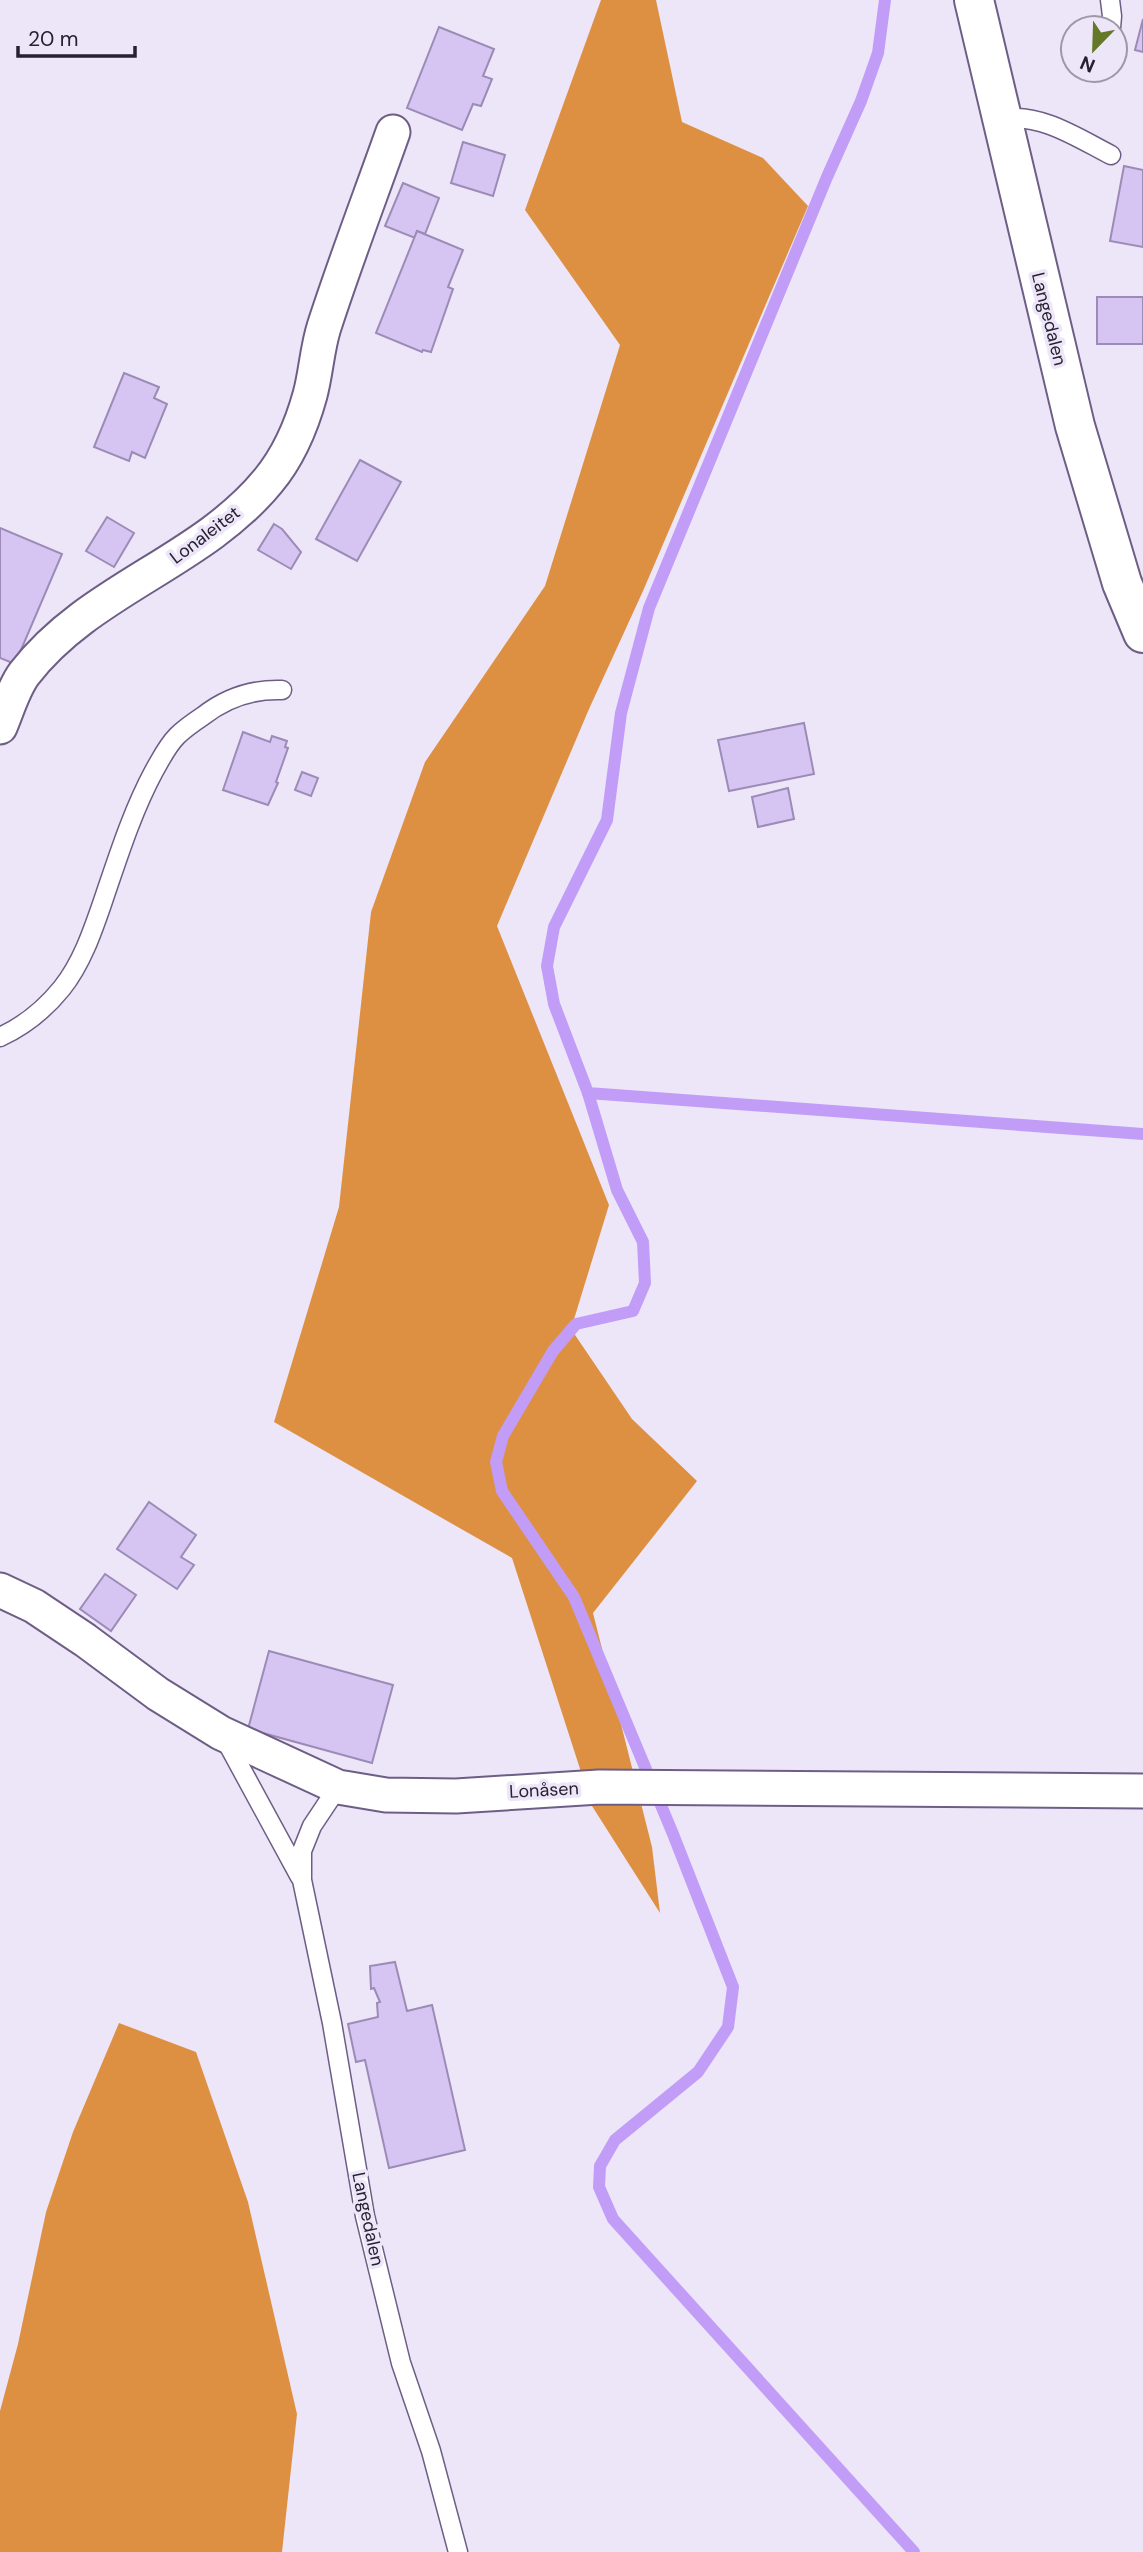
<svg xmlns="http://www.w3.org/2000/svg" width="1143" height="2552" viewBox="0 0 1143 2552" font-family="'DM Sans',sans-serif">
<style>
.forest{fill:#de9042}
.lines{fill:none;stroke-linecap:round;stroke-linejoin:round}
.stream{stroke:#c29df8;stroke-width:12}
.building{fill:#d6c5f3;stroke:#9b8bb6;stroke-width:2}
.service-casing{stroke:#6e5e86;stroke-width:21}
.minor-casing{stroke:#6e5e86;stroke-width:37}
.secondary-casing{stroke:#6e5e86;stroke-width:42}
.service{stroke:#fff;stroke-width:18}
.minor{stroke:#fff;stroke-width:33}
.secondary{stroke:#fff;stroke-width:38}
.labels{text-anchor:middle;stroke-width:7;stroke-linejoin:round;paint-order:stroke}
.street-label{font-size:18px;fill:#272031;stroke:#ede6f9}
</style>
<rect width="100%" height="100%" fill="#ede6f9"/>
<!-- forest -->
<g class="forest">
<polygon points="601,0 656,0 682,122 763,158 808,206 643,591 589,709 497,926 609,1205 571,1329 632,1419 697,1481 593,1613 652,1847 660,1913 592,1806 512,1558 274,1422 339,1207 371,912 425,762 545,586 620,345 525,210"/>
<polygon points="119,2023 196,2052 248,2202 297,2414 282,2552 0,2552 0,2411 18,2344 46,2212 73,2132"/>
</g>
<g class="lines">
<!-- stream -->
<g class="stream">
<polyline points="885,0 878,53 861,101 827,177 649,608 621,713 607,820 554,927 547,966 554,1004 588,1093 1143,1134"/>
<polyline points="588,1093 617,1190 643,1242 645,1283 633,1311 576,1324 553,1351 503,1436 496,1462 502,1491 574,1597 673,1834 733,1987 728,2027 698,2072 615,2140 600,2166 599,2187 613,2219 914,2552"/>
</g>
</g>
<!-- building -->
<g class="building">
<polygon points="1143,19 1143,52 1135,50"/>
<polygon points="439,27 494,49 483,76 492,79 481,106 473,104 462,130 407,108"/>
<polygon points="463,142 505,155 493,196 451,183"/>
<polygon points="1124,166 1143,170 1143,247 1110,241"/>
<polygon points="403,183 439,198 425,234 417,231 415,238 385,226"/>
<polygon points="417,231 463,250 448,287 453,289 431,352 423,350 422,352 376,333"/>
<rect x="1097" y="297" width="46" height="47"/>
<polygon points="124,373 159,387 154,398 167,404 145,458 132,452 129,461 94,447"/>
<polygon points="360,460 401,482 357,561 316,539"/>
<polygon points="107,517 134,533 114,567 86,551"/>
<polygon points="274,524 282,529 301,552 291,569 258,550"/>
<polygon points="0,528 62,554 15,664 0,658"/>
<polygon points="804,723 814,774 729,791 718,740"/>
<polygon points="243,732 270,742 272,736 287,741 285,747 288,748 276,782 278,783 268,805 223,790"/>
<polygon points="302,772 318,778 311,796 295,790"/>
<polygon points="788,788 794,819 758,827 752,797"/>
<polygon points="149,1502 196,1535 181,1557 194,1565 177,1589 117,1549"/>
<polygon points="105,1574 136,1595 111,1631 80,1609"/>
<polygon points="269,1651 393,1685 372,1763 248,1729"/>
<polygon points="395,1962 407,2011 432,2005 465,2150 389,2168 365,2060 356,2062 348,2024 378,2017 377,2003 380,2002 374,1988 371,1989 370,1966"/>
</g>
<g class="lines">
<defs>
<g id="service">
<polyline points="1110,0 1112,16 1111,28"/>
<path d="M1001,119C1041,113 1076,137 1111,155"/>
<path d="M0,1037C24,1026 45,1009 62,988C82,963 93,930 103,901C118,857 132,812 154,771C161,759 167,746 177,736C185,728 194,722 203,716C226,698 253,689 282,690"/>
<polyline points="225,1739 300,1877"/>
<polyline points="338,1787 312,1826 302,1851 302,1880 332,2023 365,2216 401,2363 431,2451 458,2552"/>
</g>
<g id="minor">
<path d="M0,727C7,711 13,689 24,674C89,589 201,563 268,481C288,457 302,424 310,395C316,373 317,349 324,327C345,262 370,197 393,132"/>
<polyline points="0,1590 34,1606 85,1640 158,1694 221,1733 338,1787 386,1795 456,1796 599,1787 1143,1791"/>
</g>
<polyline id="secondary" points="974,0 1075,426 1122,583 1143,633"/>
</defs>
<!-- service casing -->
<use href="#service" class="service-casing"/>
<!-- minor casing -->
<use href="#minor" class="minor-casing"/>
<!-- secondary casing -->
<use href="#secondary" class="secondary-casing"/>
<!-- service -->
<use href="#service" class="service"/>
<!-- minor -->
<use href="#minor" class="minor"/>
<!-- secondary -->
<use href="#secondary" class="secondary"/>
</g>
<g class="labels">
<!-- street labels -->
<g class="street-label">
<text transform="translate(1049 319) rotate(76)" y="6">Langedalen</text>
<text transform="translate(205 535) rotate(-37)" y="6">Lonaleitet</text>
<text transform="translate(544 1790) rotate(-3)" y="6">Lonåsen</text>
<text transform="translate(368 2219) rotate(78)" y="6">Langedalen</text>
</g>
</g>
<!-- north arrow -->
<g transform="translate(1094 49) rotate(203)"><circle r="33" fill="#ede6f9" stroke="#9e97a9" stroke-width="2"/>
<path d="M0-5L12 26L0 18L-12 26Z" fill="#647828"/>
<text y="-10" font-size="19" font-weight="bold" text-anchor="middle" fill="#272031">N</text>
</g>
<!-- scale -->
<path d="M18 46v10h117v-10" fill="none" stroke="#272031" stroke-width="3.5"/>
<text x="28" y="46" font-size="21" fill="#272031" stroke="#ede6f9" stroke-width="5" paint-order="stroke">20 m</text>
</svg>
